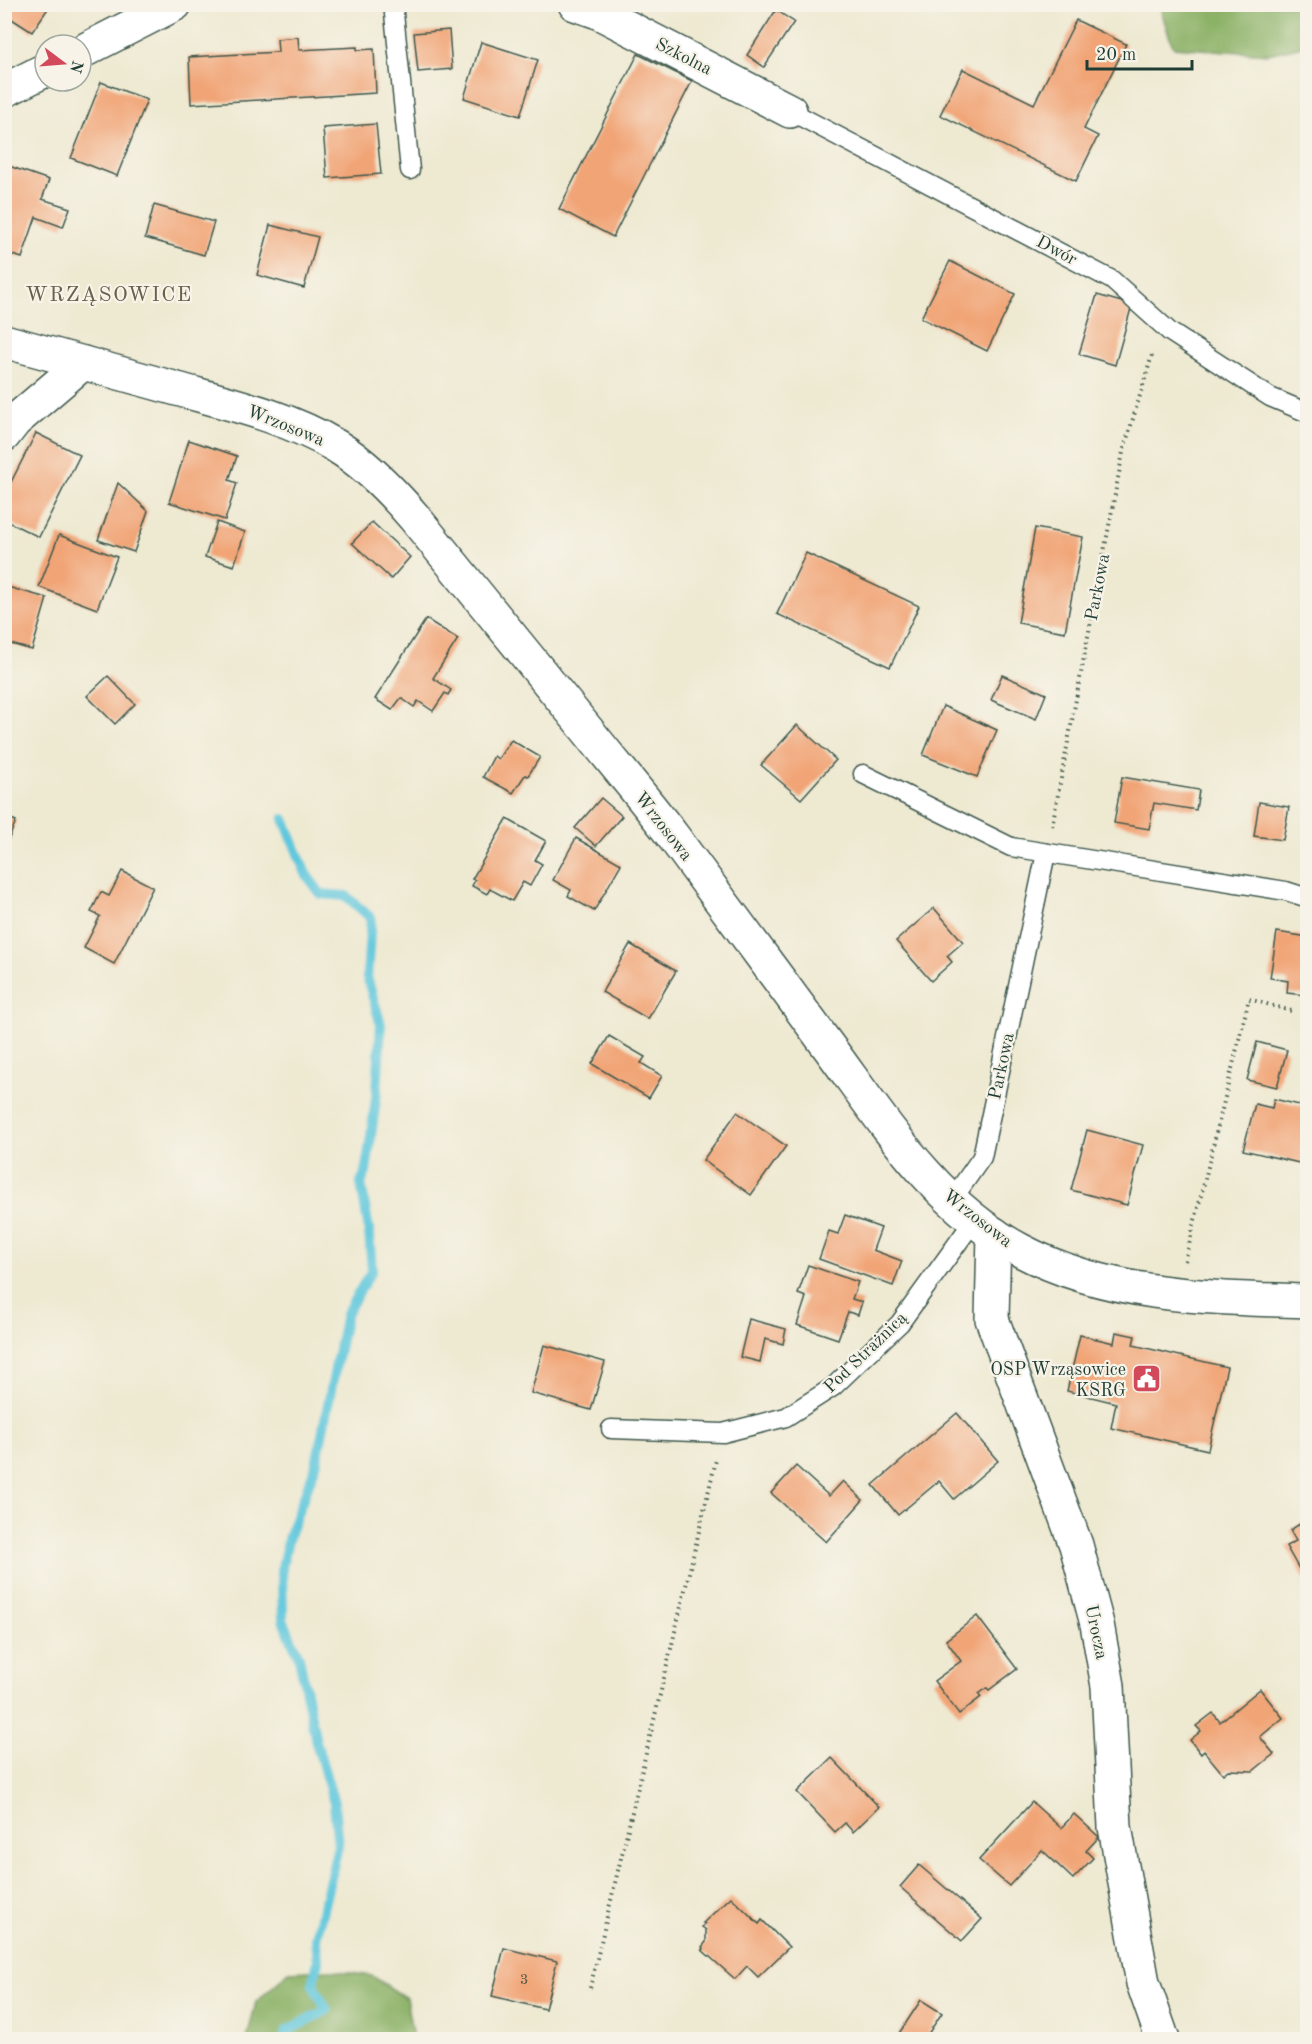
<svg xmlns="http://www.w3.org/2000/svg" width="1312" height="2044" viewBox="0 0 1312 2044" font-family="'Old Standard TT',serif">
<style>
.forest{fill:#8cb268;stroke:#56784e;stroke-width:1.5}
.lines{fill:none;stroke-linecap:round;stroke-linejoin:round}
.stream{stroke:#60c8dd;stroke-width:10}
.building{fill:#f1a577}
.lane-casing{stroke:#3e574c;stroke-width:21}
.street-casing{stroke:#3e574c;stroke-width:36}
.secondary-casing{stroke:#3e574c;stroke-width:36}
.path{stroke:#3e574c;stroke-width:4;stroke-dasharray:1.5 4.5;stroke-linecap:butt}
.lane{stroke:#fff;stroke-width:18}
.street{stroke:#fff;stroke-width:33}
.secondary{stroke:#fff;stroke-width:33}
.labels{text-anchor:middle;stroke-width:4.5;stroke-linejoin:round;paint-order:stroke}
.number-label{font-size:15px;fill:#545745}
.street-label{font-size:18px;fill:#1f3d34;stroke:#f7f3e8}
.poi-label{font-size:18px;fill:#1f3d34;stroke:#f7f3e8;text-anchor:end}
.quarter-label{font-size:21px;letter-spacing:1.5px;fill:#68614b;stroke:#f7f3e8}
</style>
<rect width="100%" height="100%" fill="#f7f3e8"/>
<filter id="ink" filterUnits="userSpaceOnUse"><feTurbulence type="fractalNoise" baseFrequency=".0167" numOctaves="2"/><feDisplacementMap in="SourceGraphic" scale="12" xChannelSelector="R" yChannelSelector="G"/><feConvolveMatrix kernelMatrix="1 2 1 2 8 2 1 2 1" color-interpolation-filters="sRGB"/></filter>
<filter id="wash" filterUnits="userSpaceOnUse"><feTurbulence type="fractalNoise" baseFrequency=".008" numOctaves="4" result="noise"/><feDisplacementMap in="SourceGraphic" scale="24" xChannelSelector="R" yChannelSelector="G"/><feGaussianBlur stdDeviation="1.35" result="paint"/><feColorMatrix in="noise" values="0 0 0 0 0 0 0 0 0 0 0 0 0 0 0 0 0 1.4 0 .05"/><feComposite in="paint" operator="in"/></filter>
<g filter="url(#wash)">
<rect width="100%" height="100%" fill="#eee9d1"/>
<!-- forest -->
<g class="forest">
<polygon points="1159,5 1307,5 1307,45 1268,54 1173,47"/>
<polygon points="330,1970 372,1976 406,1998 413,2039 247,2039 256,2002 289,1972"/>
</g>
<g class="lines">
<!-- stream -->
<polyline class="stream" points="284,2040 287,2031 327,2010 313,1985 318,1961 316,1938 338,1846 334,1803 316,1742 299,1657 283,1620 282,1567 289,1535 316,1465 346,1314 372,1270 369,1230 361,1183 366,1172 377,1092 381,1025 367,977 371,918 346,896 321,894 306,874 284,819"/>
</g>
<g id="blocks">
<!-- building -->
<g class="building">
<polygon points="4,4 51,4 32,32 4,14"/>
<polygon points="776,10 794,22 764,67 747,55"/>
<polygon points="1076,20 1126,44 1084,129 1098,136 1076,181 940,115 963,69 1034,104"/>
<polygon points="449,30 452,69 418,72 414,33"/>
<polygon points="298,37 299,50 357,47 357,50 374,49 376,93 191,104 189,57 278,52 277,39"/>
<polygon points="481,42 538,60 520,116 464,98"/>
<polygon points="638,54 692,81 613,237 559,209"/>
<polygon points="101,82 147,100 117,176 71,158"/>
<polygon points="376,124 381,174 327,178 323,128"/>
<polygon points="6,165 49,180 42,199 70,208 63,227 36,217 22,258 4,252"/>
<polygon points="154,205 214,222 204,255 145,238"/>
<polygon points="270,225 318,237 304,288 257,275"/>
<polygon points="950,261 1015,294 987,351 921,318"/>
<polygon points="1097,295 1132,305 1115,365 1079,354"/>
<polygon points="36,433 80,455 39,537 4,520 4,496"/>
<polygon points="189,440 237,456 229,480 237,483 225,520 169,502"/>
<polygon points="118,483 148,511 134,552 98,540"/>
<polygon points="217,522 245,532 234,566 205,557"/>
<polygon points="372,522 410,557 391,579 352,543"/>
<polygon points="1035,528 1083,537 1065,632 1018,623"/>
<polygon points="59,535 117,557 97,609 39,587"/>
<polygon points="806,553 919,606 890,667 777,614"/>
<polygon points="4,586 47,598 32,650 4,642"/>
<polygon points="426,619 458,639 433,678 451,690 448,695 445,693 433,711 418,701 414,707 401,698 392,710 375,699"/>
<polygon points="1002,675 1046,694 1036,719 991,700"/>
<polygon points="108,676 135,704 115,724 87,696"/>
<polygon points="943,706 997,730 977,777 923,755"/>
<polygon points="797,725 836,760 801,799 761,765"/>
<polygon points="511,740 540,757 528,776 525,775 513,793 483,777 494,756 498,759"/>
<polygon points="1122,777 1199,790 1196,810 1154,803 1149,829 1114,823"/>
<polygon points="601,798 622,816 596,846 575,828"/>
<polygon points="1259,802 1289,807 1283,840 1254,836"/>
<polygon points="4,816 16,821 5,848 4,848"/>
<polygon points="507,819 546,841 535,860 542,864 530,886 523,882 512,901 490,889 487,894 472,886 475,880 472,879"/>
<polygon points="576,838 621,864 594,911 568,896 571,890 553,880"/>
<polygon points="122,871 153,887 114,964 84,948 100,916 91,912 101,892 109,896"/>
<polygon points="934,908 963,942 947,956 952,962 931,981 896,941"/>
<polygon points="1277,932 1308,937 1308,983 1304,995 1287,993 1288,981 1270,978"/>
<polygon points="630,944 676,971 648,1019 602,992"/>
<polygon points="609,1036 645,1057 641,1063 662,1076 649,1098 592,1064"/>
<polygon points="1257,1042 1287,1050 1277,1087 1247,1080"/>
<polygon points="1274,1099 1308,1107 1308,1165 1243,1150 1255,1104 1272,1108"/>
<polygon points="737,1112 786,1146 751,1195 703,1160"/>
<polygon points="1087,1130 1143,1145 1127,1205 1071,1190"/>
<polygon points="845,1215 881,1228 873,1250 902,1261 893,1286 819,1259 829,1231 838,1234"/>
<polygon points="808,1265 858,1282 852,1299 862,1302 858,1315 848,1312 838,1339 797,1325 806,1297 798,1294"/>
<polygon points="749,1319 786,1329 783,1344 765,1339 760,1362 740,1357"/>
<polygon points="1116,1332 1135,1336 1133,1345 1227,1367 1208,1450 1111,1428 1116,1403 1067,1391 1080,1335 1114,1343"/>
<polygon points="544,1345 605,1362 591,1410 531,1393"/>
<polygon points="957,1413 998,1461 954,1499 939,1481 898,1515 873,1485"/>
<polygon points="796,1466 829,1496 843,1481 863,1500 826,1542 771,1493"/>
<polygon points="1303,1522 1308,1530 1308,1585 1286,1546 1296,1541 1290,1530"/>
<polygon points="977,1616 1017,1669 989,1690 987,1688 979,1694 981,1697 959,1714 934,1681 961,1661 946,1640"/>
<polygon points="1260,1689 1283,1718 1260,1737 1274,1754 1253,1771 1228,1770 1223,1774 1204,1751 1201,1754 1190,1740 1201,1731 1196,1726 1213,1713 1220,1722"/>
<polygon points="832,1758 879,1807 853,1832 845,1823 835,1832 797,1792"/>
<polygon points="1032,1802 1061,1828 1074,1814 1099,1837 1086,1851 1093,1858 1073,1879 1042,1850 1009,1886 979,1860"/>
<polygon points="919,1865 982,1919 962,1941 900,1887"/>
<polygon points="731,1897 759,1924 762,1920 789,1947 758,1977 747,1966 735,1979 702,1950 704,1949 702,1947 706,1942 706,1930 702,1927 705,1924 703,1923"/>
<polygon points="504,1948 557,1961 545,2009 492,1996"/>
<polygon points="921,2000 942,2013 924,2040 898,2040 896,2038"/>
</g>
</g>
</g>
<g filter="url(#ink)">
<use href="#blocks" fill-opacity="0" stroke="#3e574c" stroke-width="1.5"/>
<g class="lines">
<defs>
<g id="lane">
<polyline points="393,4 410,170"/>
<polyline points="790,111 1112,280 1170,332 1270,397 1308,413"/>
<polyline points="863,774 1011,847 1286,891 1308,898"/>
<polyline points="952,1200 982,1157 1046,853"/>
<polyline points="611,1429 723,1433 786,1417 833,1387 900,1323 975,1219"/>
</g>
<g id="street">
<polyline points="575,4 598,12 790,111"/>
<polyline points="81,52 175,4"/>
<polyline points="4,91 45,70"/>
<polyline points="4,435 15,421 83,363"/>
<polyline points="994,1234 992,1319 1076,1545 1097,1624 1108,1686 1115,1827 1143,1983 1163,2040"/>
</g>
<path id="secondary" d="M4,341C62,357 119,373 177,389C231,404 288,417 336,446C366,464 391,490 414,517C472,588 530,660 588,731C617,767 647,802 675,839C726,907 777,977 828,1046C882,1119 936,1206 1020,1250C1109,1297 1210,1298 1308,1301"/>
</defs>
<!-- lane casing -->
<use href="#lane" class="lane-casing"/>
<!-- street casing -->
<use href="#street" class="street-casing"/>
<!-- secondary casing -->
<use href="#secondary" class="secondary-casing"/>
<!-- path -->
<g class="path">
<polyline points="1052,826 1123,452 1153,352"/>
<polyline points="1185,1261 1249,999 1295,1012"/>
<polyline points="590,1988 716,1460"/>
</g>
<!-- lane -->
<use href="#lane" class="lane"/>
<!-- street -->
<use href="#street" class="street"/>
<!-- secondary -->
<use href="#secondary" class="secondary"/>
</g>
</g>
<!-- icons -->
<defs>
<symbol id="civic-square" viewBox="-11 -11 22 22"><rect x="-9" y="-9" width="18" height="18" rx="4" fill="#d1495b" stroke="#f7f3e8"/><path d="M-.6-6.5H3V-4.5H.6V-3L4-1V1h2V6H-6V1h2V-1L-.6-3ZM-1.2 2.5V6h2.4V2.5Z" fill="#fff"/></symbol>
</defs>
<g fill-rule="evenodd">
<use href="#civic-square" x="1130" y="1362" width="33" height="33"/>
</g>
<g class="labels">
<!-- number labels -->
<g class="number-label">
<text x="524" y="1984">3</text>
</g>
<!-- street labels -->
<g class="street-label">
<text transform="translate(684 56) rotate(27)" y="6">Szkolna</text>
<text transform="translate(1057 250) rotate(28)" y="6">Dwór</text>
<text transform="translate(286 425) rotate(22)" y="6">Wrzosowa</text>
<text transform="translate(1097 587) rotate(-79)" y="6">Parkowa</text>
<text transform="translate(664 826) rotate(52)" y="6">Wrzosowa</text>
<text transform="translate(1001 1066) rotate(-78)" y="6">Parkowa</text>
<text transform="translate(978 1218) rotate(38)" y="6">Wrzosowa</text>
<text transform="translate(865 1352) rotate(-44)" y="6">Pod Strażnicą</text>
<text transform="translate(1097 1632) rotate(78)" y="6">Urocza</text>
</g>
<!-- poi labels -->
<g class="poi-label">
<text x="1126" y="1375">OSP Wrząsowice<tspan x="1126" dy="21">KSRG</tspan></text>
</g>
<!-- quarter labels -->
<g class="quarter-label">
<text x="109" y="301">WRZĄSOWICE</text>
</g>
</g>
<!-- margin -->
<rect width="1312" height="2044" fill="none" stroke="#f7f3e8" stroke-width="24"/>
<!-- north arrow -->
<g transform="translate(63 63) rotate(106)"><circle r="28" fill="#f7f3e8" stroke="#a1aaa0" stroke-width="1.5"/>
<path d="M0-4.5L10 22L0 15L-10 22Z" fill="#d1495b"/>
<text y="-9" font-size="16" font-weight="bold" text-anchor="middle" fill="#1f3d34">N</text>
</g>
<!-- scale -->
<path d="M1087 60v9h105v-9" fill="none" stroke="#1f3d34" stroke-width="3"/>
<text x="1096" y="60" font-size="18" fill="#1f3d34" stroke="#f7f3e8" stroke-width="4.5" paint-order="stroke">20 m</text>
</svg>
